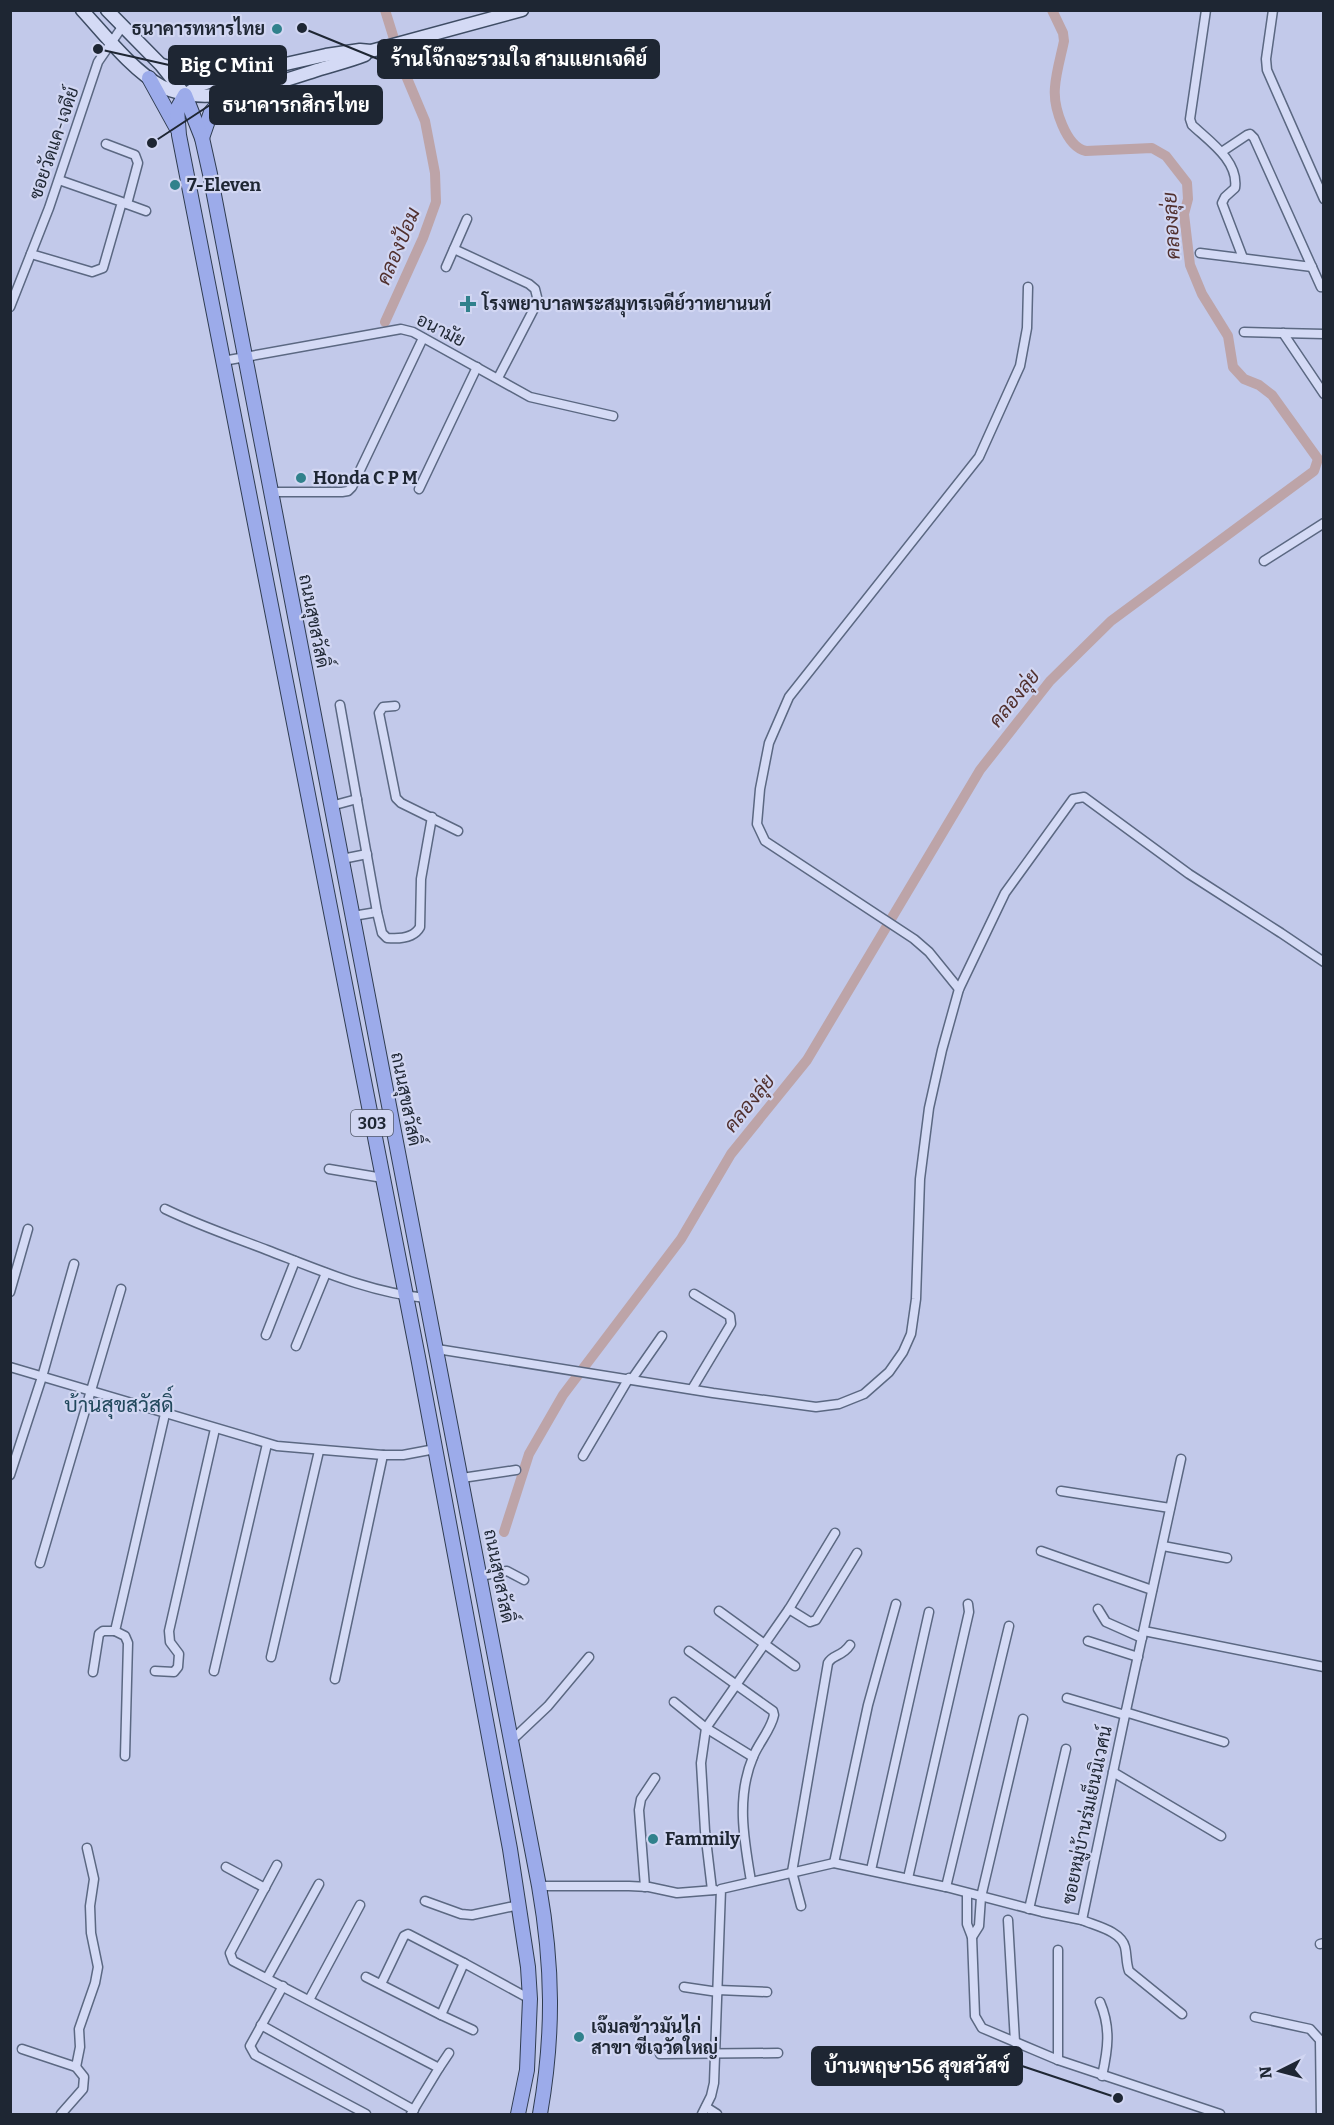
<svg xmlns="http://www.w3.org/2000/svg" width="1334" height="2125" viewBox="0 0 1334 2125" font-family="Bitter,Sarabun,serif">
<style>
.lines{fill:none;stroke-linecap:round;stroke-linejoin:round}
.canal{stroke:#bda4a8;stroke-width:10}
.street-casing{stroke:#5b6882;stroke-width:11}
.secondary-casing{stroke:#3e4c64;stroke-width:15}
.primary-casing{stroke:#2f3c50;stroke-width:16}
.street{stroke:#d4daf5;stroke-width:8}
.secondary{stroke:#d4daf5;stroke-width:12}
.primary{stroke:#9cabea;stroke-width:14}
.poi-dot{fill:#30818c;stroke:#d1d6f2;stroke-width:2}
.labels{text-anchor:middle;stroke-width:4.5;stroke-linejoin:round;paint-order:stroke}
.shield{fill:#d1d6f2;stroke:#545b6c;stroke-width:1.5}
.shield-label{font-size:16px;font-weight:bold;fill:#1e2633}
.poi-label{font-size:18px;font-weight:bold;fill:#1e2633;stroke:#d1d6f2;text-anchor:start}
.street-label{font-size:18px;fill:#1e2633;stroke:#d1d6f2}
.water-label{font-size:20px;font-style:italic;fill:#51302e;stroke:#d1d6f2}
.quarter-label{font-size:21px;fill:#21485c;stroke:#d1d6f2}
.leader{fill:none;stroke:#1e2633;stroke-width:2}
.callout-dot{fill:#1e2633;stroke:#d1d6f2;stroke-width:2}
.callout{fill:#1e2633;stroke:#1e2633;stroke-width:2}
.callout-label{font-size:20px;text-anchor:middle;font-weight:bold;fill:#fff}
</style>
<rect width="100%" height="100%" fill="#c2c9ea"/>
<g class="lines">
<!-- canal -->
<g class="canal">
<polyline points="385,322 423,238 436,202 435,173 425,121 404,71 385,10"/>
<path d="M504,1532L529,1454L563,1395L681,1239L731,1154L807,1060L980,770L1050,681L1111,621L1314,471L1318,459L1272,395L1259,385L1244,379L1233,367L1228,336L1202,294L1190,265L1184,214L1188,199L1187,183L1166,156L1152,148L1086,151C1066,147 1053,107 1055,87C1056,72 1061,56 1064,41L1063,33L1052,10"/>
</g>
<defs>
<g id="street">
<path d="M1206,10L1190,119L1192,125C1209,141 1239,161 1235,188L1225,197L1222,203L1243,258"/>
<polyline points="1273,10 1266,59 1267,70 1324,199"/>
<polyline points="106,144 135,155 138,163 127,204"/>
<polyline points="1223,151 1247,135 1250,134 1254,138 1321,287"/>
<polyline points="124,203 146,211"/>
<polyline points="454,249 529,284 535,289 538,301 498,378"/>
<polyline points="1200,253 1312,267"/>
<polyline points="31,254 92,272 103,268 122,202 59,180"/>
<polyline points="446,267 467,219"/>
<polyline points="10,307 49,208 98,62 122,27"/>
<polyline points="1244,332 1324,334"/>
<polyline points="1283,333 1324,394"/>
<polyline points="223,361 401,329 413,332 530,397 613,416"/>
<polyline points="419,489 477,367"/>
<polyline points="270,492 342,492 348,491 352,487 423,338"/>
<polyline points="1264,561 1324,523"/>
<path d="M340,705L377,912L382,933L387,938C398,939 414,938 420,927L421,879L432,817"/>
<polyline points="395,706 383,707 379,713 396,798 401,803 458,831"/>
<polyline points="331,806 357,799"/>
<polyline points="342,859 367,854"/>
<polyline points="353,916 377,912"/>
<polyline points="959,989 929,952 914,939 765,841 757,824 760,789 769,743 789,697 979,457 1020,366 1027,328 1028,287"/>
<polyline points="329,1169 383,1178"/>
<path d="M165,1209C198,1225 233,1237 267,1250C319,1270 371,1293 426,1298"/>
<polyline points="10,1292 28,1229"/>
<polyline points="266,1335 295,1261"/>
<polyline points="296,1346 326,1273"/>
<polyline points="437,1349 713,1393 816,1407 839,1404 864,1394 889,1372 903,1352 911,1334 916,1299 920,1179 929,1108 942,1050 959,989 1005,893 1073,799 1084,797 1189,874 1281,933 1324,962"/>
<polyline points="10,1367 277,1446 383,1455 403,1455 435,1449"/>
<polyline points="632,1379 662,1336"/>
<polyline points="692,1389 731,1324 730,1316 694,1294"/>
<polyline points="583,1456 629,1378"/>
<polyline points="10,1475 42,1377 74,1264"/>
<polyline points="462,1478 516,1470"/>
<polyline points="1061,1491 1170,1508"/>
<polyline points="1163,1546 1227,1558"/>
<polyline points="1041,1551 1152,1590"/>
<polyline points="40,1563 121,1289"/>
<polyline points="480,1576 507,1571 524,1580"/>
<polyline points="789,1609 810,1622 816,1620 857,1553"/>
<polyline points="1098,1609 1106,1622 1142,1638"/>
<polyline points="719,1611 795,1666"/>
<polyline points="1144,1631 1324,1667"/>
<polyline points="1088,1641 1138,1657"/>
<path d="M689,1651L773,1711L774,1715C771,1730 759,1742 753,1757C736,1797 744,1840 751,1881"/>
<polyline points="271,1657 319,1451"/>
<polyline points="155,1671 174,1672 178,1667 179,1654 170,1642 169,1631 215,1429"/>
<polyline points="214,1671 267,1444"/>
<polyline points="93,1672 99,1634 103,1631 115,1631"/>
<polyline points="335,1679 383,1455"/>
<polyline points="1067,1698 1125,1715"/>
<polyline points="674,1702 706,1728 753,1757"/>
<polyline points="1125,1712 1224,1742"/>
<polyline points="512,1740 548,1706 589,1657"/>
<polyline points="125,1756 128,1643 125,1636 115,1631 165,1414"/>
<polyline points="1113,1772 1221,1836"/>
<polyline points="834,1863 868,1705 896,1604"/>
<polyline points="277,1865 230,1953 233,1961 439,2068 411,2114"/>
<polyline points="226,1867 265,1888"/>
<polyline points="871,1870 929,1612"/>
<polyline points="908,1878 969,1612 968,1604"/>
<polyline points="539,1886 629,1886 649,1887 677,1893 715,1890"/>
<polyline points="645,1887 639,1810 641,1799 655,1778"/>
<polyline points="946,1887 1009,1626"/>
<polyline points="712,1890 705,1831 701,1763 706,1728 789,1609 835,1533"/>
<polyline points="967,1893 967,1924 972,1937 975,2016 982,2028 1058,2060 1220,2114"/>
<polyline points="425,1901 461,1914 472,1915 519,1905"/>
<path d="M801,1906L792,1872L828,1663C833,1654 842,1657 850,1645"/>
<polyline points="1029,1909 1066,1749"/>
<polyline points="1008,1920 1015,2042"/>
<path d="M1082,1920C1096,1926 1121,1931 1125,1947C1127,1955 1126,1963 1129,1971L1182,2014"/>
<polyline points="972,1937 979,1926 981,1897 1023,1719"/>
<polyline points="1320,1944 1324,1943"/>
<polyline points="1058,1950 1058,2060"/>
<polyline points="366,1977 441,2015 464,1963 530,1999"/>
<polyline points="267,1978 319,1884"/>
<polyline points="381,1984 404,1936 408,1934 464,1963"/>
<polyline points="283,1986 250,2046 255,2055 366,2114"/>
<polyline points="684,1987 718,1992"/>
<polyline points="718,1990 767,1992"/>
<polyline points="309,2000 360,1905"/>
<path d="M1100,2002C1111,2028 1108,2049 1102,2076"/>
<polyline points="441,2015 473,2030"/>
<polyline points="1255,2017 1310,2029 1320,2040 1321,2114"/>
<polyline points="261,2025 414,2110"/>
<polyline points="22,2049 76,2067 84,2077 83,2089 61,2114"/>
<polyline points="660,2054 778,2053"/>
<polyline points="76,2067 80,2047 79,2029 95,1983 98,1967 91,1933 90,1906 94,1879 87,1848"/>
<polyline points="439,2068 449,2053"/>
<polyline points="706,2107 717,2114"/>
<polyline points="702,2114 711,2096 714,2083 721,1889 834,1863 946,1887 1042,1912 1082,1920 1125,1715 1181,1459"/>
</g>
<g id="secondary">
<path d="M82,10C105,35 132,70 161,86C205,110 273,84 317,70C333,65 350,61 365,55"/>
<polyline points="107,10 161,65 185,95"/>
<polyline points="162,65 214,80"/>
<polyline points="185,95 200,85 214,80 326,55 360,50 371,51 522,10"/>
</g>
<g id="primary">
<polyline points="149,78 176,127"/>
<polyline points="202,138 211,112 226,95"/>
<path d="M518,2114L527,2070L530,1999L528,1967L510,1849L418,1357L179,135L177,109L185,95L202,138L210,174L539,1886C553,1966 554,2034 540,2114"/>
</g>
</defs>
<!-- street casing -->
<use href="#street" class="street-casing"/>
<!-- secondary casing -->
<use href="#secondary" class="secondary-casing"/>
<!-- primary casing -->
<use href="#primary" class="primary-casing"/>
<!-- street -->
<use href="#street" class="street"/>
<!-- secondary -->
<use href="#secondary" class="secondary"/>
<!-- primary -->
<use href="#primary" class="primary"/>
</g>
<!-- markers -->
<g class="poi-dot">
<circle cx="277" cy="29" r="6"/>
<circle cx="175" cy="185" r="6"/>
<path d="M465 295h6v6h6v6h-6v6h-6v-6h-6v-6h6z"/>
<circle cx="301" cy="478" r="6"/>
<circle cx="653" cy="1839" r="6"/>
<circle cx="579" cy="2037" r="6"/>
</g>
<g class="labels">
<!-- shield labels -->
<rect class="shield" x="351" y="1110" width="42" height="26" rx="4.5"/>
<g class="shield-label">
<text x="372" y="1129">303</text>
</g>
<!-- poi labels -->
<g class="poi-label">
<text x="265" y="35" text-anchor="end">ธนาคารทหารไทย</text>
<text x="187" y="191">7-Eleven</text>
<text x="482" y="310">โรงพยาบาลพระสมุทรเจดีย์วาทยานนท์</text>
<text x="313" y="484">Honda C P M</text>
<text x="665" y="1845">Fammily</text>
<text x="591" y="2033">เจ๊มลข้าวมันไก่<tspan x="591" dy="21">สาขา ซีเจวัดใหญ่</tspan></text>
</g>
<!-- street labels -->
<g class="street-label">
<text transform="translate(54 143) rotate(-71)" y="6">ซอยวัดแค-เจดีย์</text>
<text transform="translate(441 330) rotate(27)" y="6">อนามัย</text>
<text transform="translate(314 621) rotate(79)" y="6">ถนนสุขสวัสดิ์</text>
<text transform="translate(406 1099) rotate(79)" y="6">ถนนสุขสวัสดิ์</text>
<text transform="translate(499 1576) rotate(79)" y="6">ถนนสุขสวัสดิ์</text>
<text transform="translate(1087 1815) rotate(-78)" y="6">ซอยหมู่บ้านร่มเย็นนิเวศน์</text>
</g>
<!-- water labels -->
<g class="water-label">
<text transform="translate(1171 226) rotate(-93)" y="7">คลองลุ่ย</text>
<text transform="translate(398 246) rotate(-67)" y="7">คลองป้อม</text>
<text transform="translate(1014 698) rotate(-51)" y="7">คลองลุ่ย</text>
<text transform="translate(749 1103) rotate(-51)" y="7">คลองลุ่ย</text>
</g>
<!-- quarter labels -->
<g class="quarter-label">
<text x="119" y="1412">บ้านสุขสวัสดิ์</text>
</g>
</g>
<!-- callouts -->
<path class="leader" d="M302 28L378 59M98 49L169 65M152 143L210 105M1118 2098L1022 2066"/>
<g class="callout-dot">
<circle cx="302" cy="28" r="6"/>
<circle cx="98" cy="49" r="6"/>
<circle cx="152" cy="143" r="6"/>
<circle cx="1118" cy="2098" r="6"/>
</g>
<g class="callout">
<rect x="378" y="40" width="281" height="38" rx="6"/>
<rect x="169" y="46" width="117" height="38" rx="6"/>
<rect x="210" y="86" width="172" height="38" rx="6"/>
<rect x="812" y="2047" width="210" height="38" rx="6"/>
</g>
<g class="callout-label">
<text x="519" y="66">ร้านโจ๊กจะรวมใจ สามแยกเจดีย์</text>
<text x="227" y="72">Big C Mini</text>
<text x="296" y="112">ธนาคารกสิกรไทย</text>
<text x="917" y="2073">บ้านพฤษา56 สุขสวัสข์</text>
</g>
<!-- border -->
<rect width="1334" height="2125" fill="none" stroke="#1e2633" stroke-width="24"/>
<!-- north arrow -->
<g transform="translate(1280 2071) rotate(264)" stroke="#d1d6f2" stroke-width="4.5" paint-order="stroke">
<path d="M0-4.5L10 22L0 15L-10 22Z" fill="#1e2633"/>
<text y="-9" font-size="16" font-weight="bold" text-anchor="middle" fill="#1e2633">N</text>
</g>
</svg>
